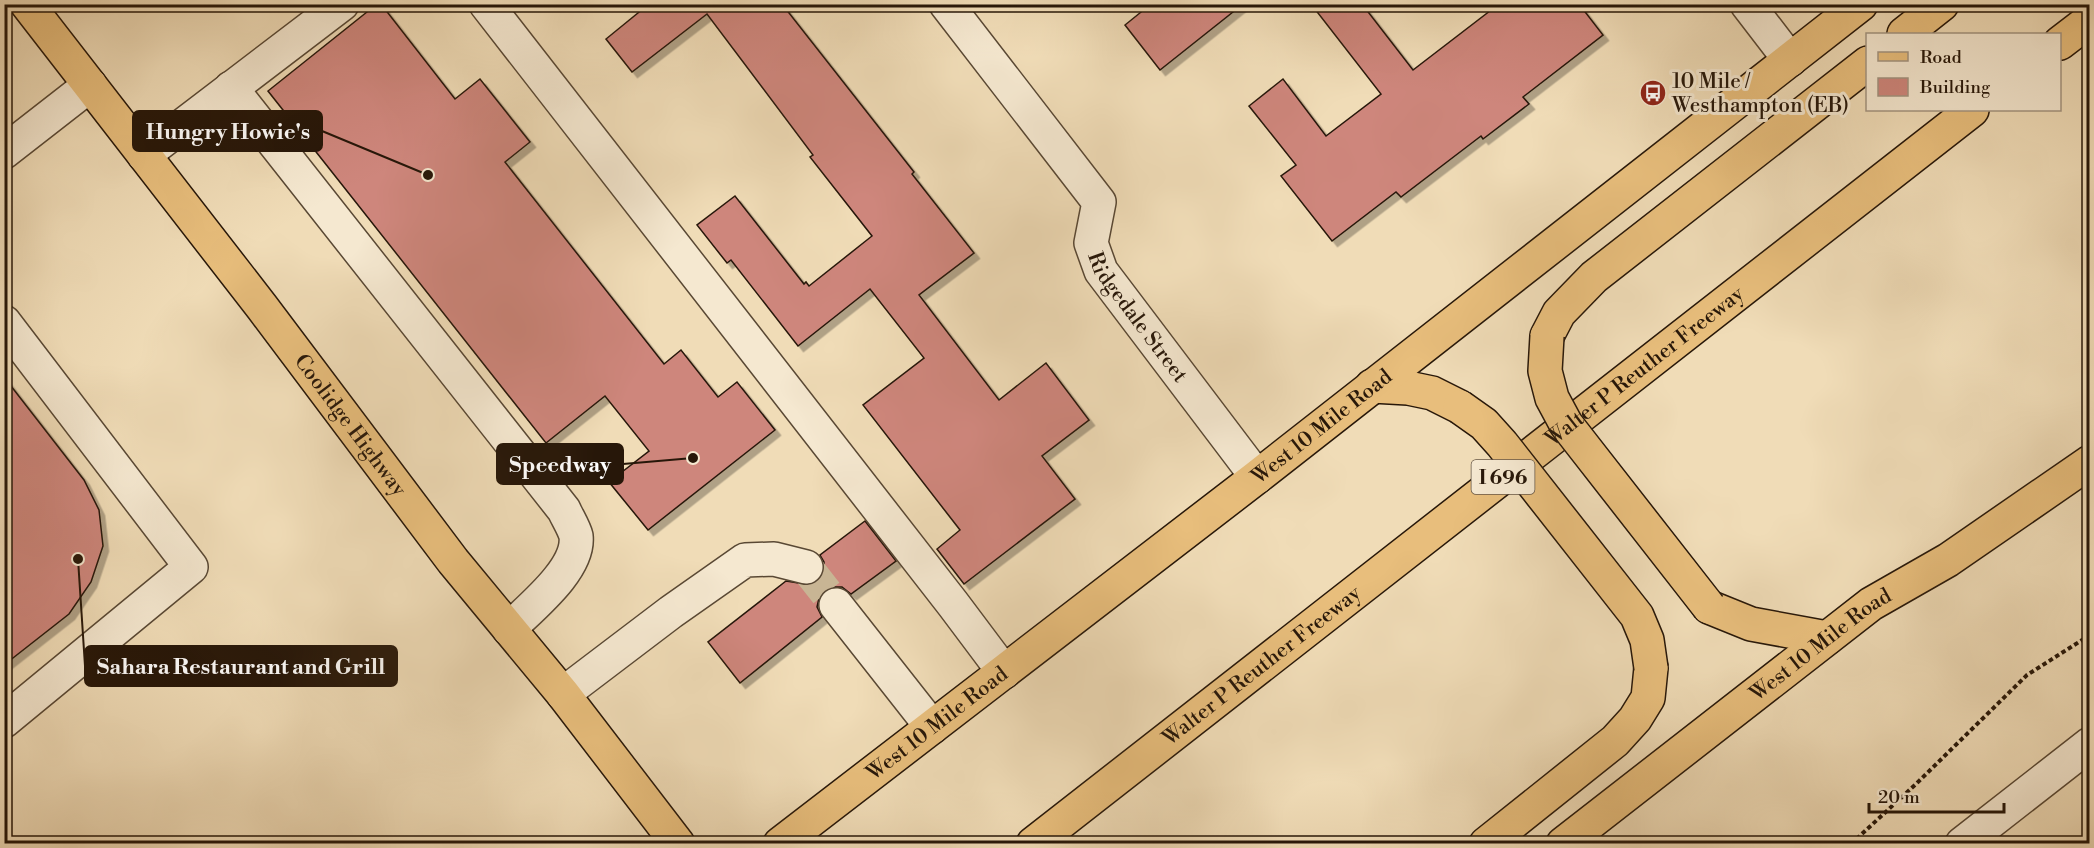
<svg xmlns="http://www.w3.org/2000/svg" width="2094" height="848" viewBox="0 0 2094 848" font-family="'Libre Bodoni',serif">
<style>
.building{fill:#ce867c;stroke:#271709;stroke-width:1.5;filter:url(#shadow)}
.lines{fill:none;stroke-linecap:round;stroke-linejoin:round}
.minor-tunnel{stroke:#c8b594;stroke-width:33;stroke-dasharray:33 16;stroke-linecap:butt}
.minor-casing{stroke:#594834;stroke-width:36}
.major-casing{stroke:#271709;stroke-width:36}
.highway-casing{stroke:#271709;stroke-width:36}
.path{stroke:#271709;stroke-width:4;stroke-dasharray:4.5 3;stroke-linecap:butt}
.minor{stroke:#f5e8d0;stroke-width:33}
.major{stroke:#e8be7c;stroke-width:33}
.highway{stroke:#e8be7c;stroke-width:33}
.major-bridge-casing{stroke:#271709;stroke-width:36;stroke-linecap:butt}
.major-bridge{stroke:#e8be7c;stroke-width:33}
.labels{text-anchor:middle;stroke-width:6;stroke-linejoin:round;paint-order:stroke}
.shield{fill:#f5e8d0;stroke:#655645;stroke-width:1.5}
.shield-label{font-size:20px;font-weight:bold;fill:#271709}
.poi-label{font-size:21px;fill:#271709;stroke:#f5e8d0;text-anchor:start}
.street-label{font-size:21px;fill:#271709;stroke:#f5e8d0}
.leader{fill:none;stroke:#271709;stroke-width:2}
.callout-dot{fill:#271709;stroke:#f5e8d0;stroke-width:2}
.callout{fill:#271709;stroke:#271709;stroke-width:2}
.callout-label{font-size:22px;text-anchor:middle;font-weight:bold;fill:#fff}
</style>
<defs>
<filter id="shadow"><feDropShadow dx="5.5" dy="5.5" stdDeviation="0" flood-color="#0004"/></filter>
</defs>
<rect width="100%" height="100%" fill="#f0dcb7"/>
<filter id="stains"><feTurbulence type="fractalNoise" baseFrequency=".00333" numOctaves="4"/><feColorMatrix values="0 0 0 0 .2 0 0 0 0 .09 0 0 0 0 .02 0 0 0 .5 -.17"/></filter>
<radialGradient id="worn" r=".72"><stop offset=".6" stop-color="#630" stop-opacity="0"/><stop offset="1" stop-color="#630" stop-opacity=".3"/></radialGradient>
<!-- building -->
<g class="building">
<polygon points="377,4 381,4 455,99 480,79 530,142 505,162 664,364 681,350 718,397 737,382 775,430 648,530 609,482 649,451 605,396 546,443 268,91"/>
<polygon points="649,4 782,4 914,172 912,174 974,253 919,295 999,400 1046,363 1089,420 1042,456 1075,499 964,584 937,549 960,530 863,405 924,358 870,289 798,346 731,260 727,263 697,225 735,196 804,284 806,282 809,286 872,236 810,157 813,155 707,14 632,72 606,39"/>
<polygon points="1151,4 1243,4 1160,70 1125,25"/>
<polygon points="1311,4 1362,4 1413,70 1499,4 1579,4 1603,35 1523,97 1529,104 1483,139 1481,136 1401,197 1396,192 1332,241 1281,176 1296,165 1249,106 1283,79 1326,136 1381,94"/>
<polygon points="4,377 84,480 99,510 103,546 91,582 69,614 4,665"/>
<polygon points="865,521 896,561 851,594 842,587 833,587 825,590 819,598 817,607 822,617 740,683 708,642 786,581 811,585 819,580 824,571 824,562 820,555"/>
</g>
<g class="lines">
<!-- minor-tunnel -->
<polyline class="minor-tunnel" points="806,567 836,605"/>
<defs>
<g id="minor">
<polyline points="486,4 953,604 1004,672"/>
<path id="s1" d="M946,4L1099,202L1091,243L1101,271L1257,477"/>
<polyline points="1747,4 1790,60"/>
<path d="M231,88L564,510C567,517 574,528 576,536C580,569 530,608 509,629"/>
<polyline points="4,152 90,85"/>
<polyline points="144,155 342,4"/>
<polyline points="4,322 191,567 4,721"/>
<polyline points="836,605 932,727"/>
<polyline points="563,694 671,612 745,560 774,559 806,567"/>
<polyline points="1962,844 2090,744"/>
</g>
<g id="major">
<path id="s2" d="M27,4L262,307L453,561L563,694L678,844"/>
<polyline points="1904,34 1942,4"/>
<polyline points="1547,336 1559,313 1594,277 1868,63"/>
<polyline points="1372,386 1408,388 1432,393 1460,407"/>
<polyline points="1709,607 1751,624 1827,638"/>
<path id="s3" d="M780,844L1257,477L1861,4"/>
<polyline points="1486,844 1615,741 1635,719 1648,698 1651,668"/>
<path id="s4" d="M1563,844L1871,604L1948,560L2090,462"/>
</g>
<g id="highway">
<polyline points="2060,43 2090,20"/>
<path id="s5" d="M1033,844L1972,110"/>
</g>
</defs>
<!-- minor casing -->
<use href="#minor" class="minor-casing"/>
<!-- major casing -->
<use href="#major" class="major-casing"/>
<!-- highway casing -->
<use href="#highway" class="highway-casing"/>
<!-- path -->
<polyline class="path" points="1851,844 1916,784 2027,675 2090,635"/>
<!-- minor -->
<use href="#minor" class="minor"/>
<!-- major -->
<use href="#major" class="major"/>
<!-- highway -->
<use href="#highway" class="highway"/>
<defs>
<g id="major-bridge">
<polyline points="1547,336 1545,371 1552,398 1566,424 1709,607"/>
<polyline points="1460,407 1484,424 1502,444 1637,616 1647,640 1651,668"/>
</g>
</defs>
<!-- major-bridge casing -->
<use href="#major-bridge" class="major-bridge-casing"/>
<!-- major-bridge -->
<use href="#major-bridge" class="major-bridge"/>
</g>
<!-- icons -->
<defs>
<symbol id="bus-disc" viewBox="-11 -11 22 22"><circle r="9.5" fill="#8f2418" stroke="#f5e8d0"/><path d="M-5-6H5V4H4V6H2V4H-2V6H-4V4H-5ZM-3.5-4V0h7V-4ZM-3.5 1.2v1.5H-2V1.2ZM2 1.2v1.5H3.5V1.2Z" fill="#fff"/></symbol>
</defs>
<g fill-rule="evenodd">
<use href="#bus-disc" x="1638" y="78" width="30" height="30"/>
</g>
<g class="labels">
<!-- shield labels -->
<rect class="shield" x="1471.5" y="460" width="63" height="34" rx="4.5"/>
<g class="shield-label">
<text x="1503" y="484">I 696</text>
</g>
<!-- poi labels -->
<g class="poi-label">
<text x="1672" y="88">10 Mile /<tspan x="1672" dy="24">Westhampton (EB)</tspan></text>
</g>
<!-- street labels -->
<g class="street-label">
<text dy="7" stroke="none"><textPath href="#s1" startOffset="380">Ridgedale Street</textPath></text>
<text dy="7" stroke="none"><textPath href="#s5" startOffset="776">Walter P Reuther Freeway</textPath></text>
<text dy="7" stroke="none"><textPath href="#s2" startOffset="531">Coolidge Highway</textPath></text>
<text dy="7" stroke="none"><textPath href="#s3" startOffset="684">West 10 Mile Road</textPath></text>
<text dy="7" stroke="none"><textPath href="#s4" startOffset="326">West 10 Mile Road</textPath></text>
<text dy="7" stroke="none"><textPath href="#s5" startOffset="290">Walter P Reuther Freeway</textPath></text>
<text dy="7" stroke="none"><textPath href="#s3" startOffset="198">West 10 Mile Road</textPath></text>
</g>
</g>
<!-- callouts -->
<path class="leader" d="M428 175L322 131M693 458L623 464M78 559L85 666"/>
<g class="callout-dot">
<circle cx="428" cy="175" r="6"/>
<circle cx="693" cy="458" r="6"/>
<circle cx="78" cy="559" r="6"/>
</g>
<g class="callout">
<rect x="133" y="111" width="189" height="40" rx="6"/>
<rect x="497" y="444" width="126" height="40" rx="6"/>
<rect x="85" y="646" width="312" height="40" rx="6"/>
</g>
<g class="callout-label">
<text x="228" y="139">Hungry Howie's</text>
<text x="560" y="472">Speedway</text>
<text x="241" y="674">Sahara Restaurant and Grill</text>
</g>
<!-- margin -->
<rect width="2094" height="848" fill="none" stroke="#f0dcb7" stroke-width="24"/>
<rect x="6" y="6" width="2082" height="836" fill="none" stroke="#271709" stroke-width="3"/>
<rect x="12" y="12" width="2070" height="824" fill="none" stroke="#271709" stroke-width="1.5"/>
<!-- legend -->
<rect x="1866" y="33" width="195" height="78" fill="#f5e8d0" stroke="#a39480" stroke-width="1.5"/>
<rect x="1878" y="52" width="30" height="9" fill="#e8be7c" stroke="#a39480" stroke-width="1.5"/>
<text x="1920" y="63" font-size="18" fill="#271709">Road</text>
<rect x="1878" y="78" width="30" height="18" fill="#ce867c" stroke="#a39480" stroke-width="1.5"/>
<text x="1920" y="93" font-size="18" fill="#271709">Building</text>
<!-- scale -->
<path d="M1869 803v9h135v-9" fill="none" stroke="#271709" stroke-width="3"/>
<text x="1878" y="803" font-size="18" fill="#271709" stroke="#f5e8d0" stroke-width="4.5" paint-order="stroke">20 m</text>
<rect width="100%" height="100%" filter="url(#stains)"/>
<rect width="100%" height="100%" fill="url(#worn)"/>
</svg>
